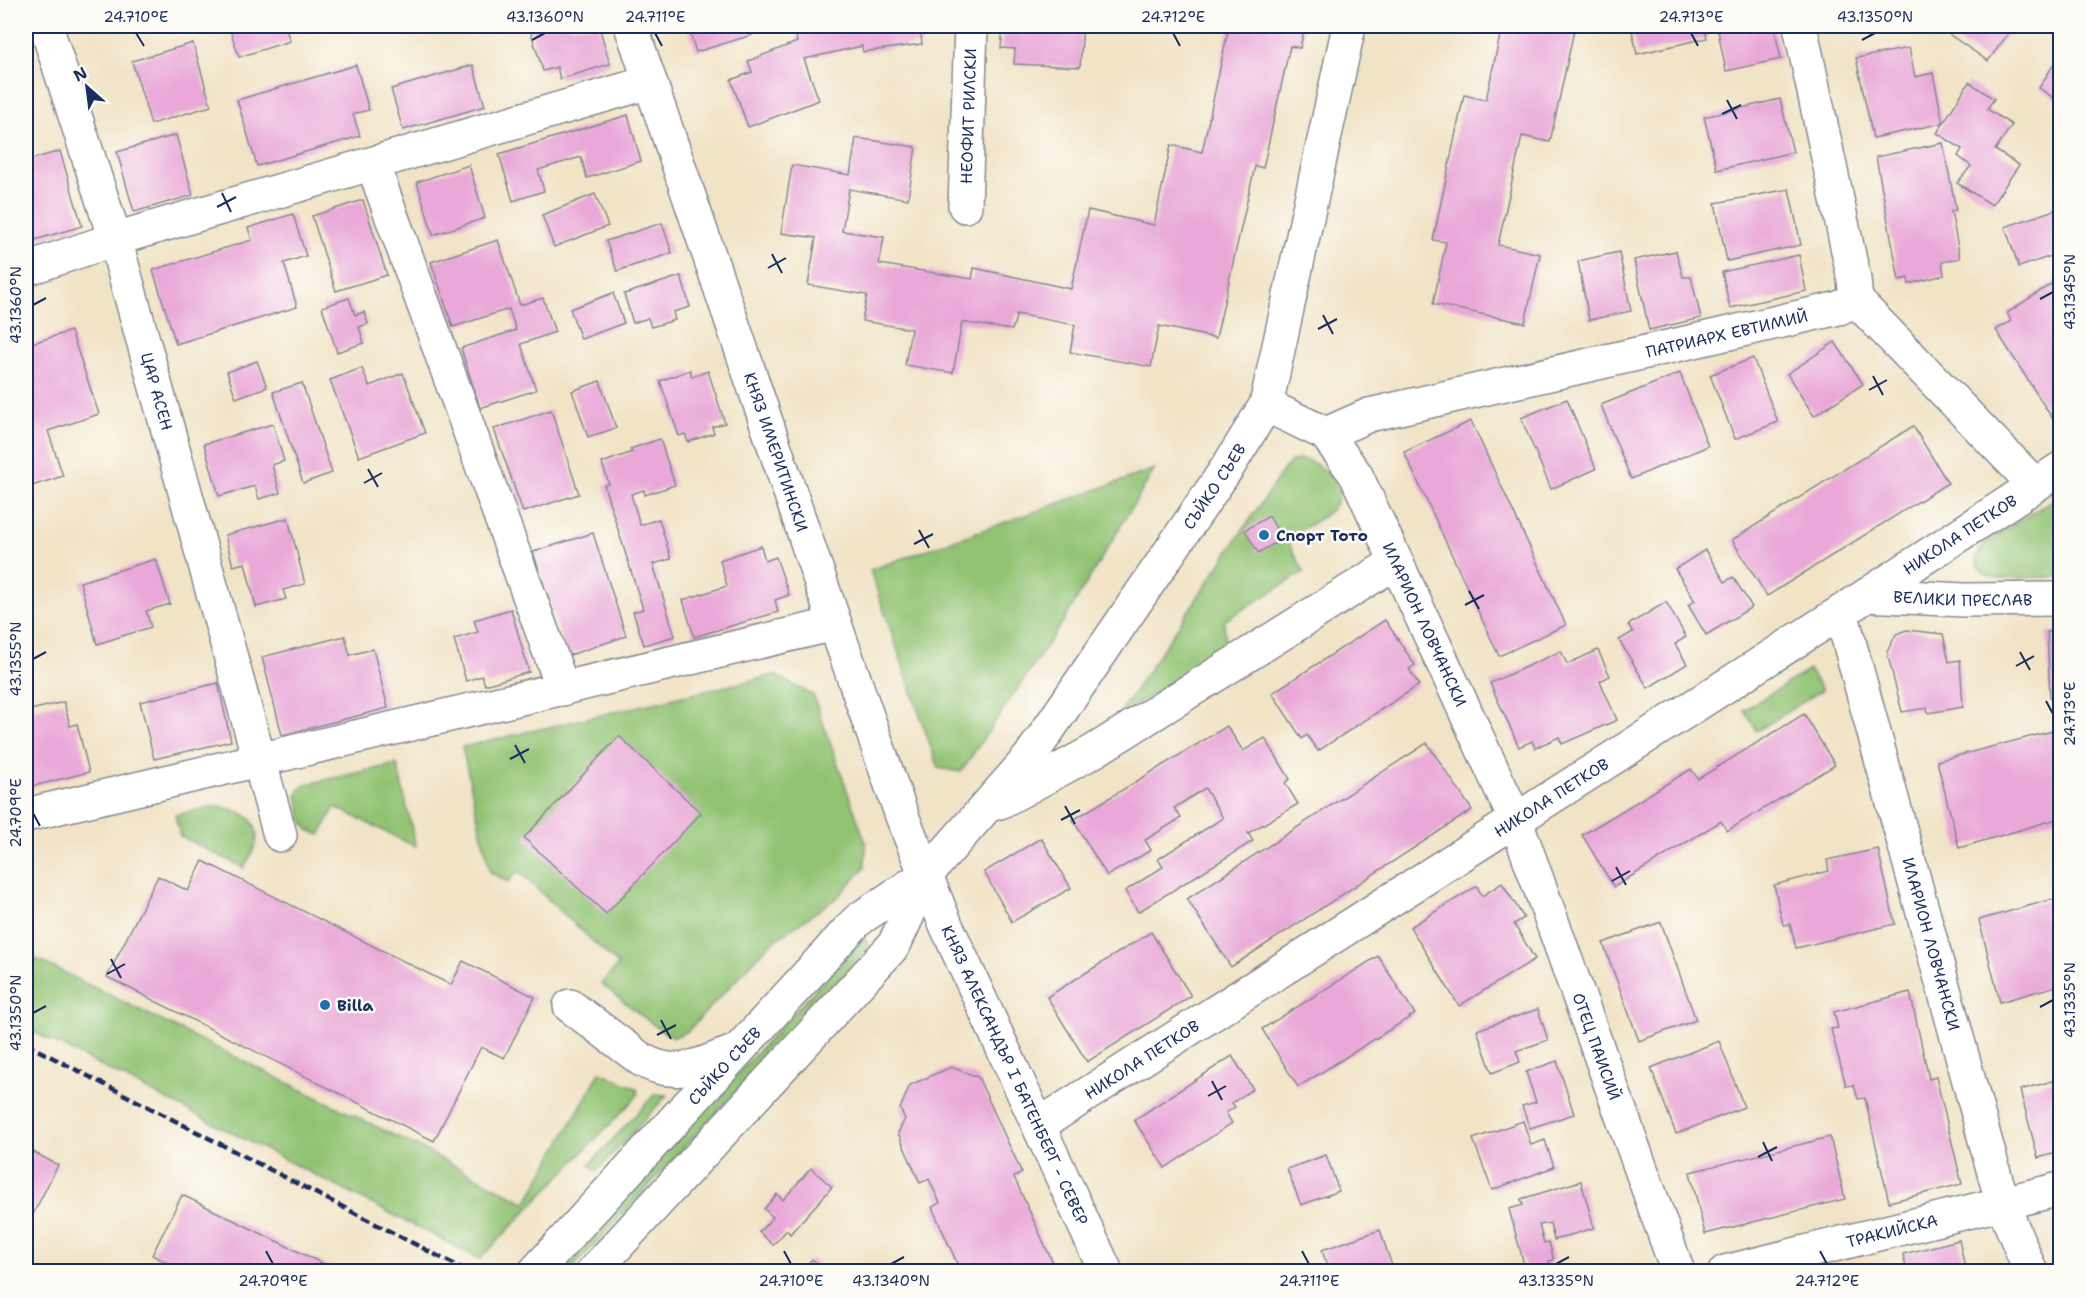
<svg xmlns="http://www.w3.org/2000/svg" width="2086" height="1297" viewBox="0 0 2086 1297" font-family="'Shantell Sans',sans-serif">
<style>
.green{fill:#91c272;stroke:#567868;stroke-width:1.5}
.building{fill:#e9a8d8}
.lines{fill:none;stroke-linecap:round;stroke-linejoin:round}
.minor-casing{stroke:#868992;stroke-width:36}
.minor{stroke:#fff;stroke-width:33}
.rail{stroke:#1b2f5e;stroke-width:4.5;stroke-dasharray:9 4.5;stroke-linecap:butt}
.ticks{fill:none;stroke:#1b2f5e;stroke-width:2}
.poi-dot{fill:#1f6fb2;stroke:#fdfcf7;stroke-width:2}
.labels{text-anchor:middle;stroke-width:5;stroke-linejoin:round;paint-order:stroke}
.street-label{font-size:16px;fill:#1b2f5e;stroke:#fdfcf7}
.poi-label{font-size:16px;font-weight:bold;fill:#1b2f5e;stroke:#fdfcf7;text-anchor:start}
.neatline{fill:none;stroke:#1b2f5e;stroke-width:2}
.ticks-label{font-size:15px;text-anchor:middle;fill:#1b2f5e}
</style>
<rect width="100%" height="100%" fill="#fdfcf7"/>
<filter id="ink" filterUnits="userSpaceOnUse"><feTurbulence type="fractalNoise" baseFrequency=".0167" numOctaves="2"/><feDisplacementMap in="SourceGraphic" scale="12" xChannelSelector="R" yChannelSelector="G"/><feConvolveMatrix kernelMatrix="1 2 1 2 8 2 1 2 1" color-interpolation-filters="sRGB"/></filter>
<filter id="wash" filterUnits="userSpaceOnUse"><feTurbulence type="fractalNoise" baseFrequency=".008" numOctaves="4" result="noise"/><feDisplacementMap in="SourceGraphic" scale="24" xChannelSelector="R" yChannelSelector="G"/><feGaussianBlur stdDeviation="1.35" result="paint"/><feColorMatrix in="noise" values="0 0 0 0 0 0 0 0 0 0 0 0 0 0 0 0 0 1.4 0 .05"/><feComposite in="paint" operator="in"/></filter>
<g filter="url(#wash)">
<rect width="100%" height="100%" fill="#f1e3c6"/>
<!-- green -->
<g class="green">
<path d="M1300,459C1312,461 1324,468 1332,478C1356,508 1307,525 1286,538L1304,572L1224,621L1226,647L1117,717L1284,469L1291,462Z"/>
<polygon points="1155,469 1066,617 961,772 938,768 870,570"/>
<path d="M2060,495V577L2001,578C1987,577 1978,572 1976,558L1985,543Z"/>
<polygon points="1809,670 1822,690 1757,731 1744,710"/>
<polygon points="774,675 813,695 866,843 865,867 838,897 770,944 688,1031 675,1037 663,1032 601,984 618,965 518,871 508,882 490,872 462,747"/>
<polygon points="397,764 416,847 335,807 320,835 308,830 302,820 297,796 300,789 307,784"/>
<path d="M215,806C233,808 257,814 257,837C257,848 248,859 244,868L180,836L175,815Z"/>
<polygon points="864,939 867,941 869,947 570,1271 554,1272 861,940"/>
<polygon points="26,954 432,1154 526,1203 600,1072 636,1088 638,1092 637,1096 480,1259 26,1028"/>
<polygon points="655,1094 667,1095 597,1171 589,1165"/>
</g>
<g id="blocks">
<!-- building -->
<g class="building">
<polygon points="242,26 285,26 290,41 239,57 230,29"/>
<polygon points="544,26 599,26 610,64 560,79 557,67 543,71 530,30"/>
<polygon points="688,26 750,26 752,35 696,52"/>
<polygon points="841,26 920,26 922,44 863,52 862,46 804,59 819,100 748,127 731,80 752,72 748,61 797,42 796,35"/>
<polygon points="1003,26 1083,26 1080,67 1014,64 1015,49 1001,48"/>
<polygon points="1229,26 1305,26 1300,48 1290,46 1263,168 1255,166 1216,338 1159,326 1151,367 1070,352 1075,325 1017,314 1012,330 962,322 953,373 905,365 911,329 862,321 867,295 808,285 816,238 781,233 792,165 850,175 856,138 916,147 908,199 849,189 842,231 884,237 879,264 972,279 974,268 1071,289 1088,210 1154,225 1171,145 1202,152"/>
<polygon points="1502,26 1575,26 1550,142 1522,136 1498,245 1540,254 1525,323 1433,304 1446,242 1433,240 1464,95 1486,100"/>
<polygon points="1631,26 1704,26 1707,38 1637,54"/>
<polygon points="1717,26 1774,26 1781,59 1726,71"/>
<polygon points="1937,26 2014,26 1988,61"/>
<polygon points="193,43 211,106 151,124 132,61"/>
<polygon points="1909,48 1915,77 1933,73 1943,123 1873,138 1856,58"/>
<polygon points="2060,54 2060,102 2039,88"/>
<polygon points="356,65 369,110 353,114 360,136 257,166 237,100"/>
<polygon points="473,65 485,106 403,130 391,89"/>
<polygon points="1969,82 1994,99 1987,109 2012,125 1995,150 2019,165 1992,205 1957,183 1971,166 1958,156 1962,149 1937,133"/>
<polygon points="1780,99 1793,152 1717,170 1704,117"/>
<polygon points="628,115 641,161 587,178 581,157 538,170 544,191 513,201 499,154"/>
<polygon points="176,135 193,195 134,212 117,152"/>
<polygon points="1943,143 1956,210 1951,211 1960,258 1942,262 1944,275 1909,284 1908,278 1899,280 1876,157"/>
<polygon points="60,151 82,226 28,242 26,234 26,161"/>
<polygon points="469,165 485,218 433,235 417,182"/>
<polygon points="1789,189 1801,245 1727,261 1715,203"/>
<polygon points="595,194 608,226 554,247 542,215"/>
<polygon points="363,200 387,275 336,291 312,216"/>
<polygon points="2057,209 2060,219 2060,253 2019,267 2005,227"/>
<polygon points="293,214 306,256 284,263 297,307 176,344 153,270 252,240 248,228"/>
<polygon points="662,223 672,253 617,271 606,241"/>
<polygon points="498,240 520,305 543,298 555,332 521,344 536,390 480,408 461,348 516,330 509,309 453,327 431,262"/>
<polygon points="1676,251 1683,277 1691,277 1701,318 1649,330 1634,260"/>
<polygon points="1619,252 1631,311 1589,320 1578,261"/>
<polygon points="1799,255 1806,291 1730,308 1722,272"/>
<polygon points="681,276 690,307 673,312 675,320 651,327 648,318 633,323 624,294"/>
<polygon points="2060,278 2060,417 2054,421 1996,330 2011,321 2007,313"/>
<polygon points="613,293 624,323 581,339 570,309"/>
<polygon points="349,298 355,315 364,312 368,324 359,327 364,343 337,352 322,307"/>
<polygon points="71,331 99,414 48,431 63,476 26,488 26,345"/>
<polygon points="1835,342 1863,384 1814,416 1787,374"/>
<polygon points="1753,358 1778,422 1735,439 1710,375"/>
<polygon points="257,361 267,387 236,398 227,372"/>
<polygon points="362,368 369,386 403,373 425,433 359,457 330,380"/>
<polygon points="690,370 692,377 708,371 725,423 712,427 714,433 688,442 685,434 679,436 660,381"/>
<polygon points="1680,373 1708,446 1631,479 1601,405"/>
<polygon points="600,381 616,428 588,437 572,391"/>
<polygon points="302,383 332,473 303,483 273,392"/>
<polygon points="1567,399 1596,469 1551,489 1521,418"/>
<polygon points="551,410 579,494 523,512 494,429"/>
<polygon points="1471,421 1566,625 1499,656 1404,452"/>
<polygon points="273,424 284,461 272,465 280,493 259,499 255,486 219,496 204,444"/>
<polygon points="1913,426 1948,483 1767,596 1732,540"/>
<polygon points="660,439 675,485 645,495 644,490 631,494 640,525 659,519 671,559 653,564 675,636 644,645 633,612 643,609 604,485 609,484 602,463 632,452 630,449"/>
<polygon points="1269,516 1282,539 1258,553 1245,530"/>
<polygon points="288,518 305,584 283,590 286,599 256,607 245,563 233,566 225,535"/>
<polygon points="593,533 626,636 567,656 533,552"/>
<polygon points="761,546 765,561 776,557 789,595 775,600 778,612 694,637 683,600 727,586 720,560"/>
<polygon points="1705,550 1725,582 1733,577 1752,607 1706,635 1688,605 1695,601 1675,569"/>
<polygon points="156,559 170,604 146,611 151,627 97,644 80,582"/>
<polygon points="1666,602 1686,637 1675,644 1687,664 1648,688 1619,640 1633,632 1628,625"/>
<polygon points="511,609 529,672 485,685 482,676 466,681 454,639 478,632 474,620"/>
<polygon points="1385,620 1415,665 1409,669 1419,685 1318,751 1307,735 1302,739 1272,693"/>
<polygon points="1906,630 1943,634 1949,662 1960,660 1963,707 1928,713 1927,708 1902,712 1887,652 1896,634"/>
<polygon points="2060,631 2060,698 2050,698 2047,632"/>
<polygon points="345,636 350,655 373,649 388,708 282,735 262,657"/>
<polygon points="1598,650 1610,676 1600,681 1617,720 1562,744 1559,737 1535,748 1532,741 1519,747 1490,683 1561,651 1567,664"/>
<polygon points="218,683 231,741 154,759 140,702"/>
<polygon points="64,702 70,726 77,724 89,772 26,788 26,711"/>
<polygon points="1804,714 1835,765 1727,831 1721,821 1614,887 1582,835 1691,769 1698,779"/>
<polygon points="1227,726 1243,751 1265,738 1290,779 1285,783 1298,804 1248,833 1253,841 1138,912 1125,891 1163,867 1158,859 1223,818 1205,788 1174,808 1181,818 1145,840 1151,850 1107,876 1073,820"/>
<polygon points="2060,729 2060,818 1959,848 1937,761"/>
<polygon points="619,736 701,813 606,914 524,838"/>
<polygon points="1427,743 1472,810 1231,967 1187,899"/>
<polygon points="1041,838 1071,888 1012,922 984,872"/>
<polygon points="1878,849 1895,924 1796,948 1790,924 1783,925 1774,885 1829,871 1827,860"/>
<polygon points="203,861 451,985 463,961 535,997 504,1058 481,1047 434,1141 107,977 158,876 188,891"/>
<polygon points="1502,883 1524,918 1514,924 1535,959 1459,1006 1410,927 1477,886 1482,896"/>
<polygon points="2060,897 2060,985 2000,1002 1979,920"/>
<polygon points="1661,922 1696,1020 1639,1041 1603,943"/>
<polygon points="1151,932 1191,996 1087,1062 1047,997"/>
<polygon points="1378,956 1415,1014 1298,1087 1262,1029"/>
<polygon points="1910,992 1929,1079 1936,1077 1962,1184 1889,1202 1865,1098 1858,1099 1854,1085 1846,1086 1831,1029 1838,1028 1834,1012"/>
<polygon points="1538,1009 1548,1040 1516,1051 1520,1062 1492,1073 1477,1030"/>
<polygon points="1719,1041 1744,1107 1676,1134 1651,1068"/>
<polygon points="1232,1056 1253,1089 1232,1103 1235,1107 1226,1113 1232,1123 1165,1168 1134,1120"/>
<polygon points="1557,1061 1574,1114 1530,1128 1522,1106 1536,1102 1526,1072"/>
<polygon points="951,1067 978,1077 1022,1173 1014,1177 1057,1272 961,1272 932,1207 940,1203 929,1179 920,1183 898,1133 905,1119 900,1109 910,1085"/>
<polygon points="2060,1079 2060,1152 2038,1158 2020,1090"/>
<polygon points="1523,1121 1531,1145 1545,1140 1554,1167 1492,1190 1473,1139"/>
<polygon points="1830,1137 1845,1199 1705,1234 1690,1172"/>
<polygon points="26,1148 58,1165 26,1228"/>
<polygon points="1326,1155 1339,1191 1301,1205 1287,1169"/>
<polygon points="811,1168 832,1187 790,1234 787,1230 773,1245 759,1232 773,1217 764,1209 777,1194 783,1200"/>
<polygon points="1581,1181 1594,1228 1554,1240 1550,1223 1539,1225 1544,1243 1549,1242 1554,1260 1549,1261 1552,1272 1526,1272 1509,1209 1523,1205 1521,1199"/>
<polygon points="182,1195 213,1210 340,1272 186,1272 152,1255"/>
<polygon points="1380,1230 1392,1266 1376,1272 1329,1272 1322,1250"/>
<polygon points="1959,1240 1966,1272 1907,1272 1903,1254"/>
<polygon points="812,1259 826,1272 800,1272"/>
</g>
</g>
</g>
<g filter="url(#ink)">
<use href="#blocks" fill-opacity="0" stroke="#868992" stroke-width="1.5"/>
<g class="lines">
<defs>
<g id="minor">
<path id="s1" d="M46,26L115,239L280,835"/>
<path id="s2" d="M631,26L835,624L902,816L946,925L1106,1272"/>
<polyline points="1800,26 1854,279 1856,300"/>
<polyline points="373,165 563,689"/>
<path id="s3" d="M965,206L971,26"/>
<polyline points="26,269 115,239 650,82"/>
<polyline points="1856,300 2035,485"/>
<path id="s4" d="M1266,405L1326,434L1356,475L1516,821L1678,1272"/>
<path id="s5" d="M1326,434L1369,415L1839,308L1856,300"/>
<path id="s6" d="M1867,595L1964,600L2060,599"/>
<path id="s7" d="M1841,612L1996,1180L2010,1222L2031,1272"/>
<polyline points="1000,802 1094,751 1396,562"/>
<polyline points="26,815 835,624"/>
<path d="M570,1006L642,1060C678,1080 699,1064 734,1052"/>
<path id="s8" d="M1039,1125L1841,612L2060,469"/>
<path id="s9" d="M535,1272L856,922L862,917L926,875L1029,758L1229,465L1266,405L1349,26"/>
<polyline points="593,1272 894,945 926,875"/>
<path id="s10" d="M1725,1272L2060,1189"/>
</g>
</defs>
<!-- minor casing -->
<use href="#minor" class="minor-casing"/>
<!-- minor -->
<use href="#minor" class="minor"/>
<!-- rail -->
<polyline class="rail" points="26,1044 469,1272"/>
</g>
</g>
<!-- ticks -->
<path class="ticks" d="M136,33L144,46M655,33L662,46M1173,33L1180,46M1691,33L1698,46M532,40L545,33M1862,40L1875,33M1727,100L1737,119M1722,114L1741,105M222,193L231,212M217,207L236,197M772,254L782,273M768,268L786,258M2040,299L2053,292M33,305L46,298M1323,315L1333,334M1318,329L1337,319M1873,376L1883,395M1869,390L1887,380M368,469L378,487M364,483L382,473M919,530L929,548M914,544L933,534M1469,591L1479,609M1465,605L1484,595M2020,652L2030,670M33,659L46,652M2016,666L2034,656M2046,701L2053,714M515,745L525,763M510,759L529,749M1065,806L1075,824M33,813L40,826M1061,820L1080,810M1616,867L1626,885M1612,881L1630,871M111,959L121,978M107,974L125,964M2040,1007L2053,1000M33,1013L46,1006M661,1020L671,1039M657,1035L676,1025M1212,1081L1222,1100M1208,1096L1226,1086M1763,1142L1772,1161M1758,1157L1777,1147M266,1251L273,1264M784,1251L791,1264M1302,1251L1309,1264M1820,1251L1827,1264M891,1264L904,1257M1556,1264L1569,1257"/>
<!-- markers -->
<g class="poi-dot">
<circle cx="1264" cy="535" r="6"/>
<circle cx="325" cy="1005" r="6"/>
</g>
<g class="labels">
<!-- street labels -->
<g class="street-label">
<text dy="6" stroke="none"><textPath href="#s3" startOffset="90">НЕОФИТ РИЛСКИ</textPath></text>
<text dy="6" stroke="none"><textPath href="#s5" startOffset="414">ПАТРИАРХ ЕВТИМИЙ</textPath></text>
<text dy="6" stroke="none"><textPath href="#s1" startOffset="382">ЦАР АСЕН</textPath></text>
<text dy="6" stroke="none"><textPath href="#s2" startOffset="450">КНЯЗ ИМЕРИТИНСКИ</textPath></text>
<text dy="6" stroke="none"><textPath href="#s9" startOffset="1044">СЪЙКО СЪЕВ</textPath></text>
<text dy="6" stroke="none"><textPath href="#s8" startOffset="1094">НИКОЛА ПЕТКОВ</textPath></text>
<text dy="6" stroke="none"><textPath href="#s6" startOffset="96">ВЕЛИКИ ПРЕСЛАВ</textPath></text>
<text dy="6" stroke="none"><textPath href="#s4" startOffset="282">ИЛАРИОН ЛОВЧАНСКИ</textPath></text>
<text dy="6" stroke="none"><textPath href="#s8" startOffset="608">НИКОЛА ПЕТКОВ</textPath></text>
<text dy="6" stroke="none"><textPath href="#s7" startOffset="344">ИЛАРИОН ЛОВЧАНСКИ</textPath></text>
<text dy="6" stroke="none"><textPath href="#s4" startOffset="738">ОТЕЦ ПАИСИЙ</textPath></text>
<text dy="6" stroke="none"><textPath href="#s8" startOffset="122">НИКОЛА ПЕТКОВ</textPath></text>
<text dy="6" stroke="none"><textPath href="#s9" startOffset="280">СЪЙКО СЪЕВ</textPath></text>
<text dy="6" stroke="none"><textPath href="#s2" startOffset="1118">КНЯЗ АЛЕКСАНДЪР I БАТЕНБЕРГ - СЕВЕР</textPath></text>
<text dy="6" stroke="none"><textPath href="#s10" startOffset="172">ТРАКИЙСКА</textPath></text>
</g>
<!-- poi labels -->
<g class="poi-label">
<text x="1276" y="541">Спорт Тото</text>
<text x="337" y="1011">Billa</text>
</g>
</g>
<!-- margin -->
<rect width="2086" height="1297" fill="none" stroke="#fdfcf7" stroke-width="66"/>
<!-- north arrow -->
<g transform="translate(87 87) rotate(332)" stroke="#fdfcf7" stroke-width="4.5" paint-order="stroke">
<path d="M0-4.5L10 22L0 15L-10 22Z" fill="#1b2f5e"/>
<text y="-9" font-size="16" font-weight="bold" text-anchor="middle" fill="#1b2f5e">N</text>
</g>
<rect x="33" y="33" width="2020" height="1231" class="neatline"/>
<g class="ticks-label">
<text x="136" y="22">24.710°E</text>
<text x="545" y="22">43.1360°N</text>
<text x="655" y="22">24.711°E</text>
<text x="1173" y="22">24.712°E</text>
<text x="1691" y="22">24.713°E</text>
<text x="1875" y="22">43.1350°N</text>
<text transform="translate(2070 292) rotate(-90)" y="5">43.1345°N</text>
<text transform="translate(16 305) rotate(-90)" y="5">43.1360°N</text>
<text transform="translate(16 659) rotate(-90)" y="5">43.1355°N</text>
<text transform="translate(2070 714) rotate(-90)" y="5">24.713°E</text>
<text transform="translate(16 813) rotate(-90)" y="5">24.709°E</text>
<text transform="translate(2070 1000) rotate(-90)" y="5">43.1335°N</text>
<text transform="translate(16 1013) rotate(-90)" y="5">43.1350°N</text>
<text x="273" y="1286">24.709°E</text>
<text x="791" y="1286">24.710°E</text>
<text x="891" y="1286">43.1340°N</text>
<text x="1309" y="1286">24.711°E</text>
<text x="1556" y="1286">43.1335°N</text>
<text x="1827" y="1286">24.712°E</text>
</g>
</svg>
